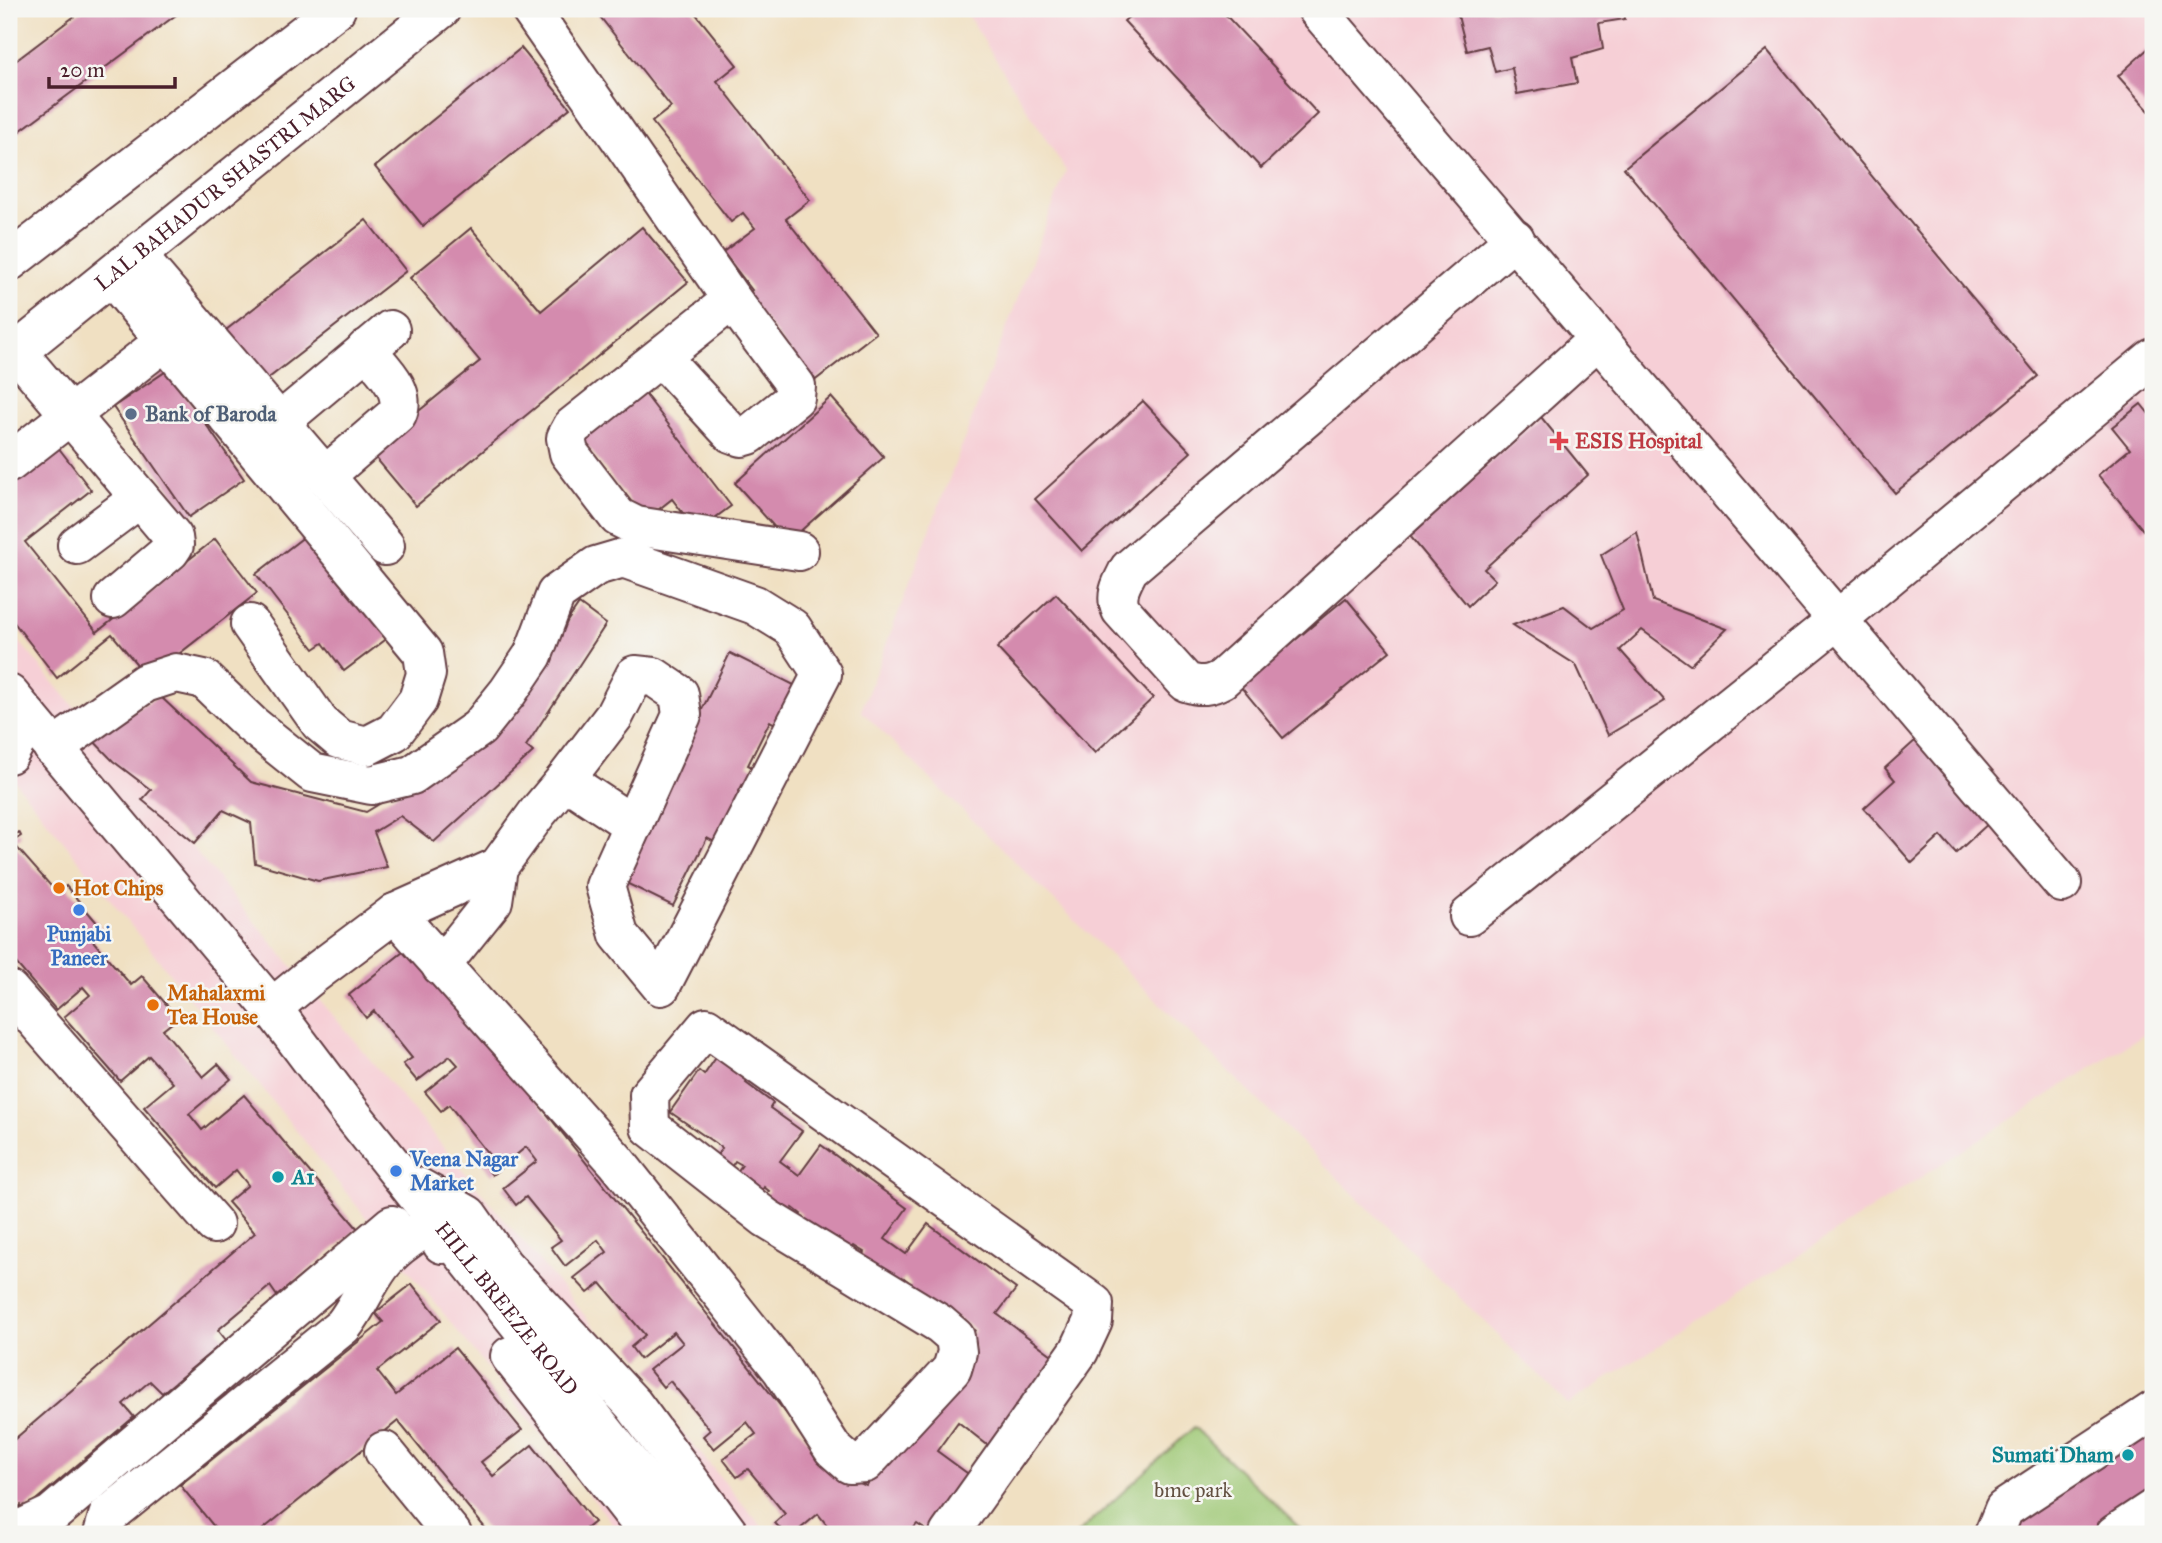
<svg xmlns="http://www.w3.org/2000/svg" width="2162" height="1543" viewBox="0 0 2162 1543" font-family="'IM FELL Great Primer',serif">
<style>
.built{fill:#f6cfd6}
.green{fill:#9dc773;stroke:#74734f;stroke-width:2}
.building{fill:#d48bae}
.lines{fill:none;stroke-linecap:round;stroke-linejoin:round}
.street-casing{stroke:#633c42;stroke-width:42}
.primary-casing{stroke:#633c42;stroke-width:42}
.street{stroke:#fff;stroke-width:38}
.primary{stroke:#fff;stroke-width:38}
.service-dot{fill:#5c6f8a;stroke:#f6f6f2;stroke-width:2.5}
.health-dot{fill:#e0444e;stroke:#f6f6f2;stroke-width:2.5}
.food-dot{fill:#e8710a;stroke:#f6f6f2;stroke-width:2.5}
.shop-dot{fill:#3f7fe0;stroke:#f6f6f2;stroke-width:2.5}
.culture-dot{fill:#0f9aa8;stroke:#f6f6f2;stroke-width:2.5}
.labels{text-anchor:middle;stroke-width:5;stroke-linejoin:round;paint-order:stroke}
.street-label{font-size:21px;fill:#4a1f2b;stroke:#f6f6f2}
.service-label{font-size:21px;font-weight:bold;fill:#4e5e75;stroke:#f6f6f2;text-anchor:start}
.health-label{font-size:21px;font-weight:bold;fill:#be3a42;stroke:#f6f6f2;text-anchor:start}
.food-label{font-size:21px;font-weight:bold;fill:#c56008;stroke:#f6f6f2;text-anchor:start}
.shop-label{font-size:21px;font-weight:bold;fill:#366cbe;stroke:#f6f6f2}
.culture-label{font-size:21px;font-weight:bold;fill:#0d838f;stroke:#f6f6f2;text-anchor:start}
.park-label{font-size:21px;fill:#635141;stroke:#f6f6f2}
</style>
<rect width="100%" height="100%" fill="#f6f6f2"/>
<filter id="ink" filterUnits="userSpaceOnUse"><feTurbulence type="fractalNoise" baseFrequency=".0143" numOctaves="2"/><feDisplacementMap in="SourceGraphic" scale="14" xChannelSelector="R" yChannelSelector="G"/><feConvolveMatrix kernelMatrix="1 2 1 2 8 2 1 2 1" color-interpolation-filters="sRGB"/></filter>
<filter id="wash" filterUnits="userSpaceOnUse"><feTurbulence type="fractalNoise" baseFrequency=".00686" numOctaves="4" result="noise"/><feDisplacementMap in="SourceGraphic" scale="28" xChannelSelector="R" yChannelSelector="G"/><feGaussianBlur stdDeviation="1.57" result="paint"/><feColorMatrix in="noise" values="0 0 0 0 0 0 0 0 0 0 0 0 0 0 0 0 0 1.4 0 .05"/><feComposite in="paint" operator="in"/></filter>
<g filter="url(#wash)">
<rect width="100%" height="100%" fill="#f0e0c2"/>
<!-- built -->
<g class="built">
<polygon points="964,9 2153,9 2153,1028 1568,1404 861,711 1066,171"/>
<polygon points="9,629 768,1534 621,1534 9,774"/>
</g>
<!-- green -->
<polygon class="green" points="1194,1427 1306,1534 1077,1534"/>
<g id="blocks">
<!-- building -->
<g class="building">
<polygon points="84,9 184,9 9,139 9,66"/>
<polygon points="594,9 692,9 737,65 717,81 810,200 786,219 876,333 813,382 746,295 752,290 723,252 755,228 743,213 731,222 652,122 671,107"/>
<polygon points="1138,9 1220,9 1318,114 1261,168 1124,21"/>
<polygon points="1468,9 1624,9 1625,19 1599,23 1603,49 1572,58 1577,83 1517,94 1512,68 1495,72 1488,46 1467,51 1457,12"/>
<polygon points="2153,44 2153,110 2151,113 2118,76"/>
<polygon points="521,48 570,108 423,226 375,167"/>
<polygon points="1767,50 2038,376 1895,493 1624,168"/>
<polygon points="366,220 406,271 261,384 221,334"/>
<polygon points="642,227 688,282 416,506 370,451 480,361 410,278 471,228 541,311"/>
<polygon points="168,370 244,479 189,517 113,407"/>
<polygon points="642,390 731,506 697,531 672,499 644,521 580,436"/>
<polygon points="831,397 884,457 788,542 735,483"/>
<polygon points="1143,401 1191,452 1082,551 1035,499"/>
<polygon points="2141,404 2153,419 2153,522 2143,530 2098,475 2130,449 2112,427"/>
<polygon points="1541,417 1588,475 1484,569 1495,580 1468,606 1410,536"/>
<polygon points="51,438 91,490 25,542 97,632 215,539 257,593 148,678 112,634 57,678 9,616 9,471"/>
<polygon points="1637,532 1653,601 1727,629 1690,665 1642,630 1620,650 1665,701 1608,735 1576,665 1513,625 1564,606 1593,628 1623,610 1601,555"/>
<polygon points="309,533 389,637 344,671 323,643 314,649 256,574"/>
<polygon points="1056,594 1153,698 1095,753 997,648"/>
<polygon points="1346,598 1390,651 1283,738 1240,686"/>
<polygon points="579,604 606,624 526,746 533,752 434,842 400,816 374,832 387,867 318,881 255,863 251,823 223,810 195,843 142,800 151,790 113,761 87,734 160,696 251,782 366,812 487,739"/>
<polygon points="730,653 800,688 781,727 770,721 748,765 760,771 722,846 707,838 673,906 618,879"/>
<polygon points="1916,740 1990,822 1956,853 1941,836 1912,863 1864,808 1895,780 1885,768"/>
<polygon points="19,832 21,836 12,842 57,893 66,886 104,931 93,941 131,985 142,976 178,1018 163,1030 203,1077 218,1064 231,1079 189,1114 202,1130 244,1095 358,1229 277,1296 270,1286 218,1330 226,1340 162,1393 150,1381 123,1404 134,1417 24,1510 21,1505 10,1514 9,1444 255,1233 228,1202 248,1185 236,1170 215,1188 144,1107 173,1083 149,1056 120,1081 64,1017 90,995 83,987 56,1010 9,955 9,841"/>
<polygon points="412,945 830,1468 866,1486 974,1347 967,1341 975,1330 964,1322 906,1291 911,1284 904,1278 896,1289 858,1261 864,1252 854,1246 848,1254 799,1218 801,1214 793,1208 789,1214 765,1197 769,1191 764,1187 760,1194 734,1176 742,1165 735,1161 728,1172 713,1161 722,1148 670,1112 699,1071 704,1075 722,1049 754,1072 746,1083 773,1103 770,1108 802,1131 780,1161 799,1175 821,1145 907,1208 885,1239 906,1254 928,1224 1016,1289 997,1314 1056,1358 990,1447 958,1422 937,1451 971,1476 929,1532 917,1524 909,1534 834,1534 818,1514 794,1534 785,1534 775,1523 785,1514 748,1469 737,1477 723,1459 756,1434 747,1422 714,1449 703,1436 710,1430 670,1381 663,1387 649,1370 683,1343 674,1332 640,1359 631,1347 645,1335 601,1283 588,1293 574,1278 607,1252 598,1240 565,1266 551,1247 561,1240 526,1197 516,1205 503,1188 537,1161 526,1147 492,1175 482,1162 490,1156 449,1105 441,1111 425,1092 458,1065 450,1056 417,1081 403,1064 412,1058 374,1011 366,1018 349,995"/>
<polygon points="412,1284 441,1320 377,1371 396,1395 455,1348 522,1430 481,1462 493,1476 532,1445 594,1522 579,1534 490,1534 398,1421 257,1534 220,1534 180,1485 383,1322 375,1313"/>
<polygon points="2153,1420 2153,1489 2088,1534 2021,1534 2010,1518"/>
</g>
</g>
</g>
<g filter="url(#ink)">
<use href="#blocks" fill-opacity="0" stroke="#633c42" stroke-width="2"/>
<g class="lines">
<defs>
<g id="street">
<polyline points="530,9 732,300 796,386 795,398 749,435 742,437 731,433 661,357"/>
<polyline points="1317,9 2062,883"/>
<path d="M1515,239L1129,569C1122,583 1114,595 1121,610L1186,682C1201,687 1209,686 1222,679L1597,340"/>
<polyline points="137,256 385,546"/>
<polyline points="112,277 423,653 426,674 418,700 394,732 367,746 339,739 320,723 250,624"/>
<polyline points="732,300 572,427 566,438 569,453 618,517 636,526 799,551"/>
<polyline points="17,352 173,537 174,545 170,551 113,599"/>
<polyline points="280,422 390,330"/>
<polyline points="9,463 165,341"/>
<path d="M325,476L397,414C408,390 381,368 366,349"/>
<polyline points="77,545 140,498"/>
<path id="s1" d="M9,694L272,1008L351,1113L686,1534"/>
<polyline points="53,748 145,683 176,673 204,679 251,724 312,773 371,785 412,775 479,728 508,692 533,655 556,594 596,566 623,558 755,605 792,628 822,674 661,986 619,935 605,886 682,715 679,694 654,677 635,675 614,716 565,780 538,812 498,867 395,913 311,976 272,1008"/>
<polyline points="9,754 29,718"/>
<polyline points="565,780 633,825"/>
<polyline points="395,913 616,1161 782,1370 833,1449 850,1464 865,1463 952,1369 957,1352 955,1337 940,1324 766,1218 650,1127 649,1095 706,1027 1094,1304 1093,1321 1079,1351 949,1534"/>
<polyline points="1469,916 1837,620 2153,358"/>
<polyline points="441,966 493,901 498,867"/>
<polyline points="9,990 214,1224"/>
<polyline points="418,1187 468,1215 503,1265 633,1404 729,1534"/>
<polyline points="510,1356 649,1534"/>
<polyline points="384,1451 452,1534"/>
<polyline points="9,1532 17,1531 51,1515 392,1225"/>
<path d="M103,1534L108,1516L343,1326C358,1307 366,1285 381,1265C395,1246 417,1234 436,1220L442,1244"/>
<polyline points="1994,1534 2004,1509 2153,1411"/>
<polyline points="2115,1534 2153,1509"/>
</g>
<g id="primary">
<polyline points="9,262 336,9"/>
<path id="s2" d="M9,358L441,9"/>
</g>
</defs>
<!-- street casing -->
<use href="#street" class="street-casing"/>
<!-- primary casing -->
<use href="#primary" class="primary-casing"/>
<!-- street -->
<use href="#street" class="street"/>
<!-- primary -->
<use href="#primary" class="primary"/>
</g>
</g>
<!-- markers -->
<circle class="service-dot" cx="131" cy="414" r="7"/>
<path class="health-dot" d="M1555.5 430.5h7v7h7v7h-7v7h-7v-7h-7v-7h7z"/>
<g class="food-dot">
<circle cx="59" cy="888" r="7"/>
<circle cx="153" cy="1005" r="7"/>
</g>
<g class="shop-dot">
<circle cx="79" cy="910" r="7"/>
<circle cx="396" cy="1171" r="7"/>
</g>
<g class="culture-dot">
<circle cx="278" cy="1177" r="7"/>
<circle cx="2128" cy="1455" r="7"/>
</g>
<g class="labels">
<!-- street labels -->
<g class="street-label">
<text dy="7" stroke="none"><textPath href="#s2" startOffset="278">LAL BAHADUR SHASTRI MARG</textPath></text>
<text dy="7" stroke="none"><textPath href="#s1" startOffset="791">HILL BREEZE ROAD</textPath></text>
</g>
<!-- service labels -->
<g class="service-label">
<text x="145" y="421">Bank of Baroda</text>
</g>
<!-- health labels -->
<g class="health-label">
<text x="1575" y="448">ESIS Hospital</text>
</g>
<!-- food labels -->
<g class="food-label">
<text x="73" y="895">Hot Chips</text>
<text x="167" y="1000">Mahalaxmi<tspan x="167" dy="24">Tea House</tspan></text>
</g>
<!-- shop labels -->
<g class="shop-label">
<text x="79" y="941">Punjabi<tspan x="79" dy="24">Paneer</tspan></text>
<text x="410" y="1166" text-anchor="start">Veena Nagar<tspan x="410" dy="24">Market</tspan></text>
</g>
<!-- culture labels -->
<g class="culture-label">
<text x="292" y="1184">A1</text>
<text x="2114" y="1462" text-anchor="end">Sumati Dham</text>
</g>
<!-- park labels -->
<g class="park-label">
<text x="1193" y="1497">bmc park</text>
</g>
</g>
<!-- margin -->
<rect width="2162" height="1543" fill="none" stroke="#f6f6f2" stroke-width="35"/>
<!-- scale -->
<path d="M49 77v10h126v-10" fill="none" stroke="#4a1f2b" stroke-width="3.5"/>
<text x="60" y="77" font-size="21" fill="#4a1f2b" stroke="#f6f6f2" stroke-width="5" paint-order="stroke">20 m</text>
</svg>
